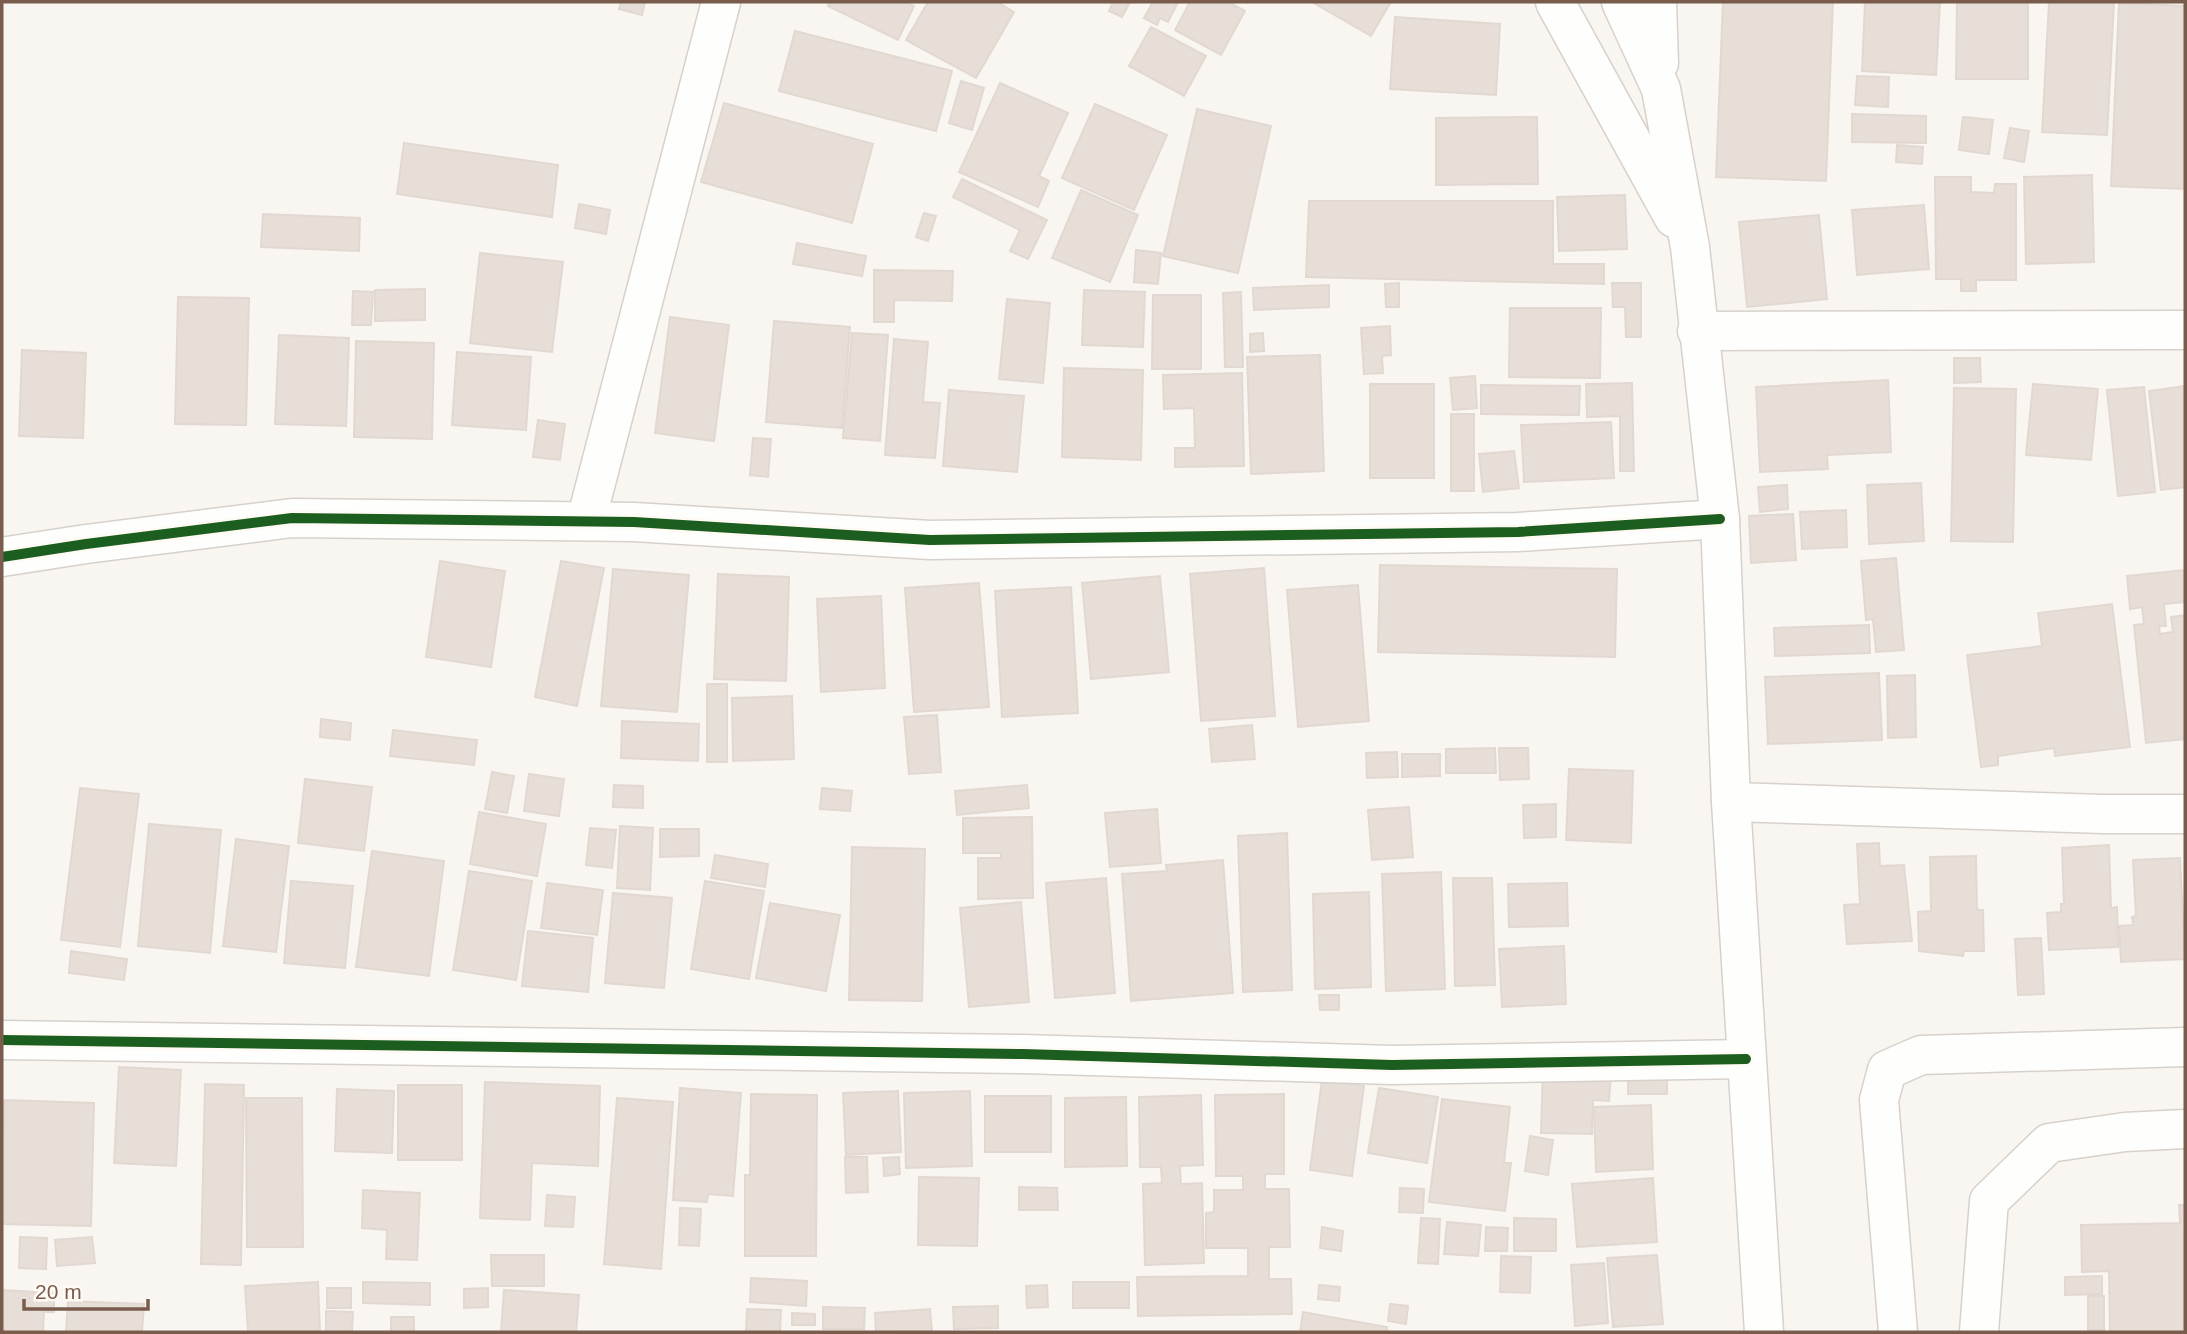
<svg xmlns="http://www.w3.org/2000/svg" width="2187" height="1334" viewBox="0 0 2187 1334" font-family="Arial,sans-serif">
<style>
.building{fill:#e6ded7;stroke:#e2d8d2;stroke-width:2}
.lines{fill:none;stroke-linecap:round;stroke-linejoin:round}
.minor-casing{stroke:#d7d1cb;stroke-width:41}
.tertiary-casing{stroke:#d7d1cb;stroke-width:41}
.minor{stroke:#fefefd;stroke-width:38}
.tertiary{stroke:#fefefd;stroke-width:38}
.cycleway-casing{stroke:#fffaf3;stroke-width:15}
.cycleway{stroke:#1b5e20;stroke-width:10}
</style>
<rect width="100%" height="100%" fill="#f9f5f0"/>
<!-- building -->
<g class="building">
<polygon points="621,2 645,2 642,15 619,9"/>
<polygon points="830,2 905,2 914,6 898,40 828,6"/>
<polygon points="928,2 997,2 1014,12 976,78 906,40"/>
<polygon points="1113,2 1130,2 1122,17 1109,11"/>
<polygon points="1153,2 1178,2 1168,22 1160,18 1157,25 1144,18"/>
<polygon points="1190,2 1228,2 1245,11 1221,55 1175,30"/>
<polygon points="1312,2 1391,2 1371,36"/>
<polygon points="1723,2 1833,2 1826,181 1716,177"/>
<polygon points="1865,2 1940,2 1936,75 1862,71"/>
<polygon points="1957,2 2028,2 2028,79 1956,79"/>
<polygon points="2049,2 2114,2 2107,135 2042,132"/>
<polygon points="2119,3 2185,6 2185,189 2111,186"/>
<polygon points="1395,17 1500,24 1496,95 1390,89"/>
<polygon points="1151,27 1206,56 1184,96 1129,66"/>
<polygon points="795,31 952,71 936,131 779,91"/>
<polygon points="1857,76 1889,77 1888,107 1855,105"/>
<polygon points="961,81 984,88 972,130 949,123"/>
<polygon points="1000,83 1068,113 1039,176 1049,181 1038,207 959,172"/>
<polygon points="724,103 873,144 852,223 701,182"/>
<polygon points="1095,104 1167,135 1134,210 1062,178"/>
<polygon points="1197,109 1271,126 1238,273 1163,256"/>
<polygon points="1852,114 1926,116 1926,143 1852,142"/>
<polygon points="1537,117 1538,184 1436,185 1436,118"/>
<polygon points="1963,117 1993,120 1989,154 1959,150"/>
<polygon points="2010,128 2029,131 2024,162 2004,158"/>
<polygon points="404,143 558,165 552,217 397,194"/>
<polygon points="1897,145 1923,147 1922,164 1896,162"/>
<polygon points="2092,175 2094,262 2026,264 2024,177"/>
<polygon points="1935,177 1971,177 1971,192 1994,193 1995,184 2016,184 2016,280 1976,280 1976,291 1961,291 1961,279 1936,279"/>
<polygon points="962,179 1047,220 1028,259 1010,251 1020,230 953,197"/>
<polygon points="1081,190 1138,215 1110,282 1052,258"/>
<polygon points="1625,195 1627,249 1559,251 1557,197"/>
<polygon points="1309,201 1553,201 1553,264 1604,264 1604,284 1306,277"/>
<polygon points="579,204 610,210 606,234 575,228"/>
<polygon points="1924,205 1929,269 1857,275 1852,210"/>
<polygon points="924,213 936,216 928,241 916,237"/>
<polygon points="263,214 360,218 359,251 261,247"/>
<polygon points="1819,215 1827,299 1747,307 1739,222"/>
<polygon points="797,243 866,256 862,276 793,264"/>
<polygon points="1136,250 1161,253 1158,284 1134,282"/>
<polygon points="480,253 563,262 552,352 470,343"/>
<polygon points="874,270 953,271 952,301 894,300 894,322 874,322"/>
<polygon points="1399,283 1399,307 1386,307 1385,284"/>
<polygon points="1612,283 1641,283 1641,337 1626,337 1625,307 1613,307"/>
<polygon points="1329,285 1329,307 1254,310 1253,288"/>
<polygon points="425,289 425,320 375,321 375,290"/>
<polygon points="1084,290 1145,292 1143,347 1082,345"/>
<polygon points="353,291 373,292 371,325 352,325"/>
<polygon points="1241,292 1243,367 1225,367 1223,293"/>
<polygon points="1153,295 1201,295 1201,369 1152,369"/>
<polygon points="178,297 249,298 246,425 175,424"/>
<polygon points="1007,299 1050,303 1043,383 999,379"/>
<polygon points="1510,308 1601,308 1600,378 1509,377"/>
<polygon points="670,317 729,325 714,441 655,433"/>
<polygon points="774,321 850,327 842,428 766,422"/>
<polygon points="1390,326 1391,355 1382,356 1383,373 1364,374 1361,328"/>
<polygon points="852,333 888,335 880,441 843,438"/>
<polygon points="1263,333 1264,351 1250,352 1250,334"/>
<polygon points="279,335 349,338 346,426 275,424"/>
<polygon points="894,339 928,342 923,402 940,403 935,458 885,455"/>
<polygon points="356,341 434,343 432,439 354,437"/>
<polygon points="22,350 86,353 83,438 19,436"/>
<polygon points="457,352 531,357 526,430 452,425"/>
<polygon points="1320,355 1324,471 1251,474 1247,357"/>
<polygon points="1954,358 1980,358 1981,382 1954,383"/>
<polygon points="1064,368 1143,370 1141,460 1062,457"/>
<polygon points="1242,373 1244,466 1175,467 1175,448 1195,448 1194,408 1164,409 1163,375"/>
<polygon points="1475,376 1477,408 1453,410 1450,378"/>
<polygon points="1888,380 1891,452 1827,455 1828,469 1760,472 1756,387"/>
<polygon points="1632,383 1634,471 1620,471 1620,416 1587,417 1586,384"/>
<rect x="1370" y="384" width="64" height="94"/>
<polygon points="2033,384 2098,389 2091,460 2026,455"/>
<polygon points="1481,385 1580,386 1579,415 1481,414"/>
<polygon points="2185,386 2185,487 2161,490 2149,391"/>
<polygon points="2144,387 2155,492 2118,496 2107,390"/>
<polygon points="1954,388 2016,389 2013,542 1951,541"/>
<polygon points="949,390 1024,396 1017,472 943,466"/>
<rect x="1451" y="414" width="23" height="77"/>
<polygon points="538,420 565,424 560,460 533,457"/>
<polygon points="1611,422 1614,478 1524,482 1521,425"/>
<polygon points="753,438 771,439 768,477 750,475"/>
<polygon points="1514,451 1519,488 1483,492 1479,454"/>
<polygon points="1921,483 1924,541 1869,544 1867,485"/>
<polygon points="1787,485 1788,509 1760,512 1758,487"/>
<polygon points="1846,510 1847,547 1802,549 1800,512"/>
<polygon points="1793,514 1796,560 1751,563 1749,516"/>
<polygon points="1896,558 1904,650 1876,652 1873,619 1866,620 1861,561"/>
<polygon points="440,561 505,571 491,667 426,657"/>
<polygon points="561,561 604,568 577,706 535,697"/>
<polygon points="1380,565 1617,569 1615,657 1378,652"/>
<polygon points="1264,568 1275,716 1201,721 1190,574"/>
<polygon points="613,569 689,575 677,712 601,706"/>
<polygon points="2185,570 2185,602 2164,604 2166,626 2159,626 2160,634 2173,632 2171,617 2185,615 2185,739 2146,743 2134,625 2144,624 2142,607 2130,609 2127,576"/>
<polygon points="718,574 789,577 786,681 714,679"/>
<polygon points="1160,576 1169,672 1091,679 1082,583"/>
<polygon points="979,583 989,707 914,712 905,588"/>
<polygon points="1358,585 1369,721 1298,727 1287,590"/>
<polygon points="1071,587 1078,713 1002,717 995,591"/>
<polygon points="881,596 885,688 821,692 817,599"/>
<polygon points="2112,604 2130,747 2055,756 2054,748 1998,756 1998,765 1981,767 1967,655 2042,646 2038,613"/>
<polygon points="1869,625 1870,653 1775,656 1774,628"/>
<polygon points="1879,673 1882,740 1768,744 1765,677"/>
<polygon points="1915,675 1916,737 1888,738 1887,676"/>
<rect x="707" y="684" width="20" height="78"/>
<polygon points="792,696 794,759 733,761 732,698"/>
<polygon points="937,715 941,772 909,774 904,717"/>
<polygon points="321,719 351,723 350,740 320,737"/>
<polygon points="622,721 699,724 698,761 621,758"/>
<polygon points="1252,725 1255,759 1212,762 1209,729"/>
<polygon points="393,730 477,740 474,765 390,756"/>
<polygon points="1495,748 1496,773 1446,773 1446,749"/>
<polygon points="1499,748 1528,748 1529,779 1500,780"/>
<polygon points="1397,752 1398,777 1367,778 1366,753"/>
<polygon points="1402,754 1440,754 1440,776 1402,777"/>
<polygon points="1569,769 1633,771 1631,843 1566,840"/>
<polygon points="492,772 514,776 507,813 485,809"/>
<polygon points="529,774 564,779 559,816 524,811"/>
<polygon points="305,779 372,787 364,851 298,843"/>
<polygon points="614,785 643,786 643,808 613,807"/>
<polygon points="1027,785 1029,808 957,815 955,791"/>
<polygon points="80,788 139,794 120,947 61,940"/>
<polygon points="822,788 852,791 850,811 820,809"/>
<polygon points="1556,804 1556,837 1524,838 1523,805"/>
<polygon points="1409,807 1413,857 1372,860 1368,810"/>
<polygon points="1157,809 1161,863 1110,867 1105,813"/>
<polygon points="479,812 546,824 537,876 470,864"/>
<polygon points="1032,817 1033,898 978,899 978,858 1001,858 1001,853 963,853 963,818"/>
<polygon points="149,824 221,830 210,953 138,946"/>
<polygon points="620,826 653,828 650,890 617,888"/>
<polygon points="590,828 616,830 612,868 586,865"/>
<polygon points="660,829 699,829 699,856 660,857"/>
<polygon points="1287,833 1292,990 1243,992 1238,836"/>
<polygon points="236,839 289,846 276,952 223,946"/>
<polygon points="1879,843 1880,866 1904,865 1912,941 1847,944 1844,905 1860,904 1857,844"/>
<polygon points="2109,845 2111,908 2117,907 2118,947 2049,950 2047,913 2061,912 2061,904 2064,904 2062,848"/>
<polygon points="852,847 925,849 922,1001 849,1000"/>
<polygon points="372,851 444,861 429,976 356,967"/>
<polygon points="715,855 768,864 765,887 711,878"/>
<polygon points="1976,856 1977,910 1983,910 1984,951 1964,951 1963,956 1919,951 1918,912 1931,911 1930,857"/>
<polygon points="2180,858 2185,959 2121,962 2119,926 2133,925 2132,917 2136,916 2133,860"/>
<polygon points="1223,860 1233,993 1131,1001 1122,874 1167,871 1166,865"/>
<polygon points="469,871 532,881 516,980 453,970"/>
<polygon points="1441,872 1445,989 1386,991 1382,874"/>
<polygon points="1106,878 1115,993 1055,998 1046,883"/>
<polygon points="1453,878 1492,878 1495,985 1455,986"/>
<polygon points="291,881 353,886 345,968 284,963"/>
<polygon points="705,881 764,891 749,979 691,969"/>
<polygon points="547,883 603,890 597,935 541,928"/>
<polygon points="1567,883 1568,926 1509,927 1508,884"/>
<polygon points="1369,892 1371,987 1315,989 1313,894"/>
<polygon points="613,893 672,898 664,988 605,983"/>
<polygon points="1021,902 1029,1002 969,1007 960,908"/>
<polygon points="770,903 840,915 826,991 756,978"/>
<polygon points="528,931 593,938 588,992 522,986"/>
<polygon points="2041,938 2044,994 2018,995 2015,939"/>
<polygon points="1564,946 1566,1004 1502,1007 1499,949"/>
<polygon points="71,951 127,959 124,980 69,973"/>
<polygon points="1319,995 1339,995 1339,1010 1320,1010"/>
<polygon points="119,1067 181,1070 176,1166 114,1163"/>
<polygon points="1543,1070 1611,1073 1609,1101 1593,1100 1592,1134 1541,1133"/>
<rect x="1628" y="1073" width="39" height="21"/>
<polygon points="1322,1080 1364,1086 1352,1176 1310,1170"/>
<polygon points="485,1082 600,1086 598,1166 532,1163 530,1220 480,1218"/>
<polygon points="205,1084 244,1085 241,1265 201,1264"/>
<rect x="398" y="1085" width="64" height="75"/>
<polygon points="680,1088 741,1093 733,1196 708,1194 707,1202 673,1200"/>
<polygon points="1379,1088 1438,1097 1427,1163 1368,1153"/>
<polygon points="337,1089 394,1091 392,1153 335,1151"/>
<polygon points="898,1091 901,1152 846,1155 843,1093"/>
<polygon points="970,1091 972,1166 906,1168 904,1093"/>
<polygon points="751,1094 817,1095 816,1256 745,1256 745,1175 750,1175"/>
<polygon points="1284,1094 1284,1174 1265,1174 1265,1189 1289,1189 1290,1247 1269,1247 1269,1279 1291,1279 1292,1314 1138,1316 1137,1277 1248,1276 1248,1248 1206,1248 1206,1213 1214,1212 1214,1190 1243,1190 1243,1176 1216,1176 1215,1095"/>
<polygon points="1201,1095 1203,1165 1180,1166 1181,1184 1202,1183 1204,1263 1145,1265 1143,1184 1162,1183 1161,1167 1140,1167 1139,1097"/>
<rect x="985" y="1096" width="66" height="56"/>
<polygon points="1126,1097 1127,1166 1065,1167 1065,1098"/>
<polygon points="246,1098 302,1098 303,1247 247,1247"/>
<polygon points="617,1098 673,1102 661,1269 604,1264"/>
<polygon points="1442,1099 1510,1107 1504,1163 1511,1163 1505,1211 1429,1202"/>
<polygon points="4,1100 94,1103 91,1226 2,1224"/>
<polygon points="1651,1105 1653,1169 1596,1172 1594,1107"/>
<polygon points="1530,1136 1553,1140 1548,1175 1525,1171"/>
<polygon points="845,1157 867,1157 868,1192 846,1193"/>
<polygon points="899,1157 900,1174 884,1176 883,1158"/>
<polygon points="919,1177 979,1178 977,1246 918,1245"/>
<polygon points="1653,1178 1657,1242 1577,1247 1572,1184"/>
<polygon points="1019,1187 1057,1188 1058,1210 1019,1210"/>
<polygon points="1400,1188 1424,1189 1423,1213 1399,1212"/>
<polygon points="363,1190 420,1193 417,1260 386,1259 387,1230 362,1228"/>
<polygon points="547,1195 575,1197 573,1227 545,1226"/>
<polygon points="2179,1205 2185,1205 2185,1332 2110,1332 2109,1271 2082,1272 2081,1225 2180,1223"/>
<polygon points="680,1208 701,1209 699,1246 679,1245"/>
<polygon points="1421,1218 1440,1219 1438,1264 1418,1263"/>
<polygon points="1514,1218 1556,1219 1556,1251 1514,1251"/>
<polygon points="1447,1222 1481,1225 1478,1256 1444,1254"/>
<polygon points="1322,1227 1343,1231 1341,1251 1320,1248"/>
<polygon points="1486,1227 1508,1228 1507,1251 1485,1251"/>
<polygon points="20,1237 47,1238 46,1269 19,1268"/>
<polygon points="92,1237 95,1263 57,1266 55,1240"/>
<polygon points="491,1255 544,1255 544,1286 492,1286"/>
<polygon points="1657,1255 1663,1324 1613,1327 1607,1258"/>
<polygon points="1501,1256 1531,1257 1530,1293 1500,1292"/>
<polygon points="1604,1263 1608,1323 1575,1326 1571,1265"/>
<polygon points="2102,1276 2102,1294 2065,1295 2065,1277"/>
<polygon points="751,1278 807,1281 806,1306 750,1302"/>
<polygon points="318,1282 320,1332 248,1332 245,1286"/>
<polygon points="363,1282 430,1283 430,1305 363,1303"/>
<rect x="1073" y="1282" width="56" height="26"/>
<polygon points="1047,1285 1048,1307 1027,1308 1026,1286"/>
<polygon points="1319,1285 1340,1287 1339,1301 1318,1299"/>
<rect x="327" y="1288" width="24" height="20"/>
<polygon points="488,1288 488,1307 464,1308 464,1289"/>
<polygon points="2,1290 54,1293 54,1312 44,1312 43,1332 2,1332"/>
<polygon points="504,1290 579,1295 576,1332 501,1332"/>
<rect x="2088" y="1296" width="16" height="34"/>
<polygon points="68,1301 144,1304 142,1332 66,1332"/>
<polygon points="1390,1304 1408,1306 1406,1324 1388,1321"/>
<polygon points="998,1306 998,1328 954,1329 953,1307"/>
<polygon points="823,1307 865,1308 864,1329 823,1329"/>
<polygon points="747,1309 781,1310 780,1332 746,1332"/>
<polygon points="930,1309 932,1331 876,1332 875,1313"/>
<polygon points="326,1311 353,1312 352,1332 326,1332"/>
<polygon points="1303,1312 1387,1327 1387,1332 1300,1332"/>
<polygon points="792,1313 815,1314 815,1325 792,1325"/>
<rect x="391" y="1317" width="23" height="15"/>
</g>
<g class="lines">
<defs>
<g id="minor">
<polyline points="1697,331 2185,330"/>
<polyline points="586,521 721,2"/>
<polyline points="2,557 86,544 292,518 634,522 930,540 1518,532 1720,519"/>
<polyline points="1731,802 2103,814 2185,814"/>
<polyline points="2,1040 1023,1054 1392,1065 1746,1059"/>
<polyline points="1898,1332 1879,1100 1887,1070 1921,1055 2185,1047"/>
<polyline points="1979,1332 1989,1201 2049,1143 2125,1132 2185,1129"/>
</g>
<g id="tertiary">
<polyline points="1555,2 1674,218"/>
<polyline points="1621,2 1661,89 1690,247 1720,519 1731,802 1764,1332"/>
<polyline points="1657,2 1659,63"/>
</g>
</defs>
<!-- minor casing -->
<use href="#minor" class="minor-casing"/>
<!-- tertiary casing -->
<use href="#tertiary" class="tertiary-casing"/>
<!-- minor -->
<use href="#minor" class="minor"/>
<!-- tertiary -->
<use href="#tertiary" class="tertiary"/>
<defs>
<g id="cycleway">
<polyline points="2,557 86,544 292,518 634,522 930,540 1518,532 1720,519"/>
<polyline points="2,1040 1023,1054 1392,1065 1746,1059"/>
</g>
</defs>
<!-- cycleway casing -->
<use href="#cycleway" class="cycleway-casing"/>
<!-- cycleway -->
<use href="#cycleway" class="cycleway"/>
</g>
<!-- border -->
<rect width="2187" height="1334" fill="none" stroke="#7a5c4d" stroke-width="7"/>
<!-- scale -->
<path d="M24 1299v10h124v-10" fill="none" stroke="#7a5c4d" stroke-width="3.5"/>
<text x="35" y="1299" font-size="21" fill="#7a5c4d" stroke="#fffaf3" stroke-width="5" paint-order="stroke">20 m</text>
</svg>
